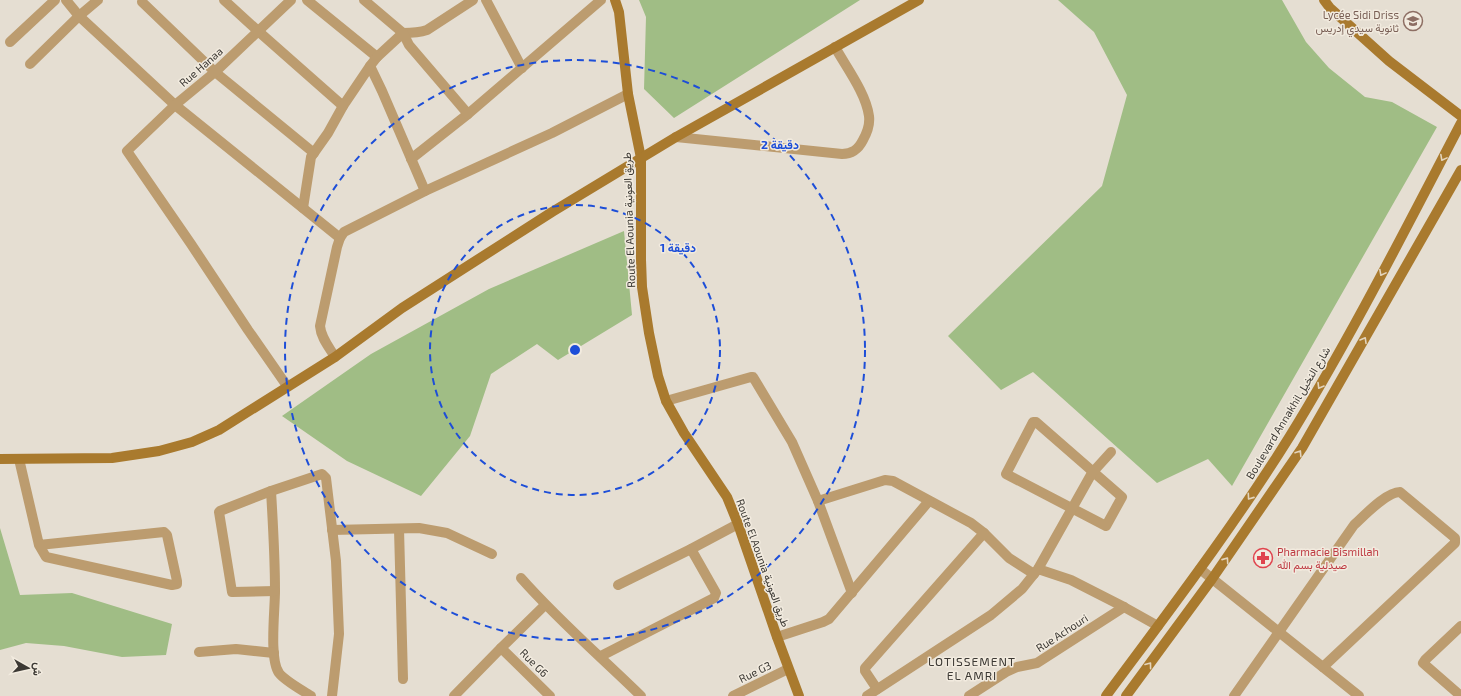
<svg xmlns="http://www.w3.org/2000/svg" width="1461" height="696" viewBox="0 0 1461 696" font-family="'Exo 2',Vazirmatn,sans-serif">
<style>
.green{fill:#a0bd85}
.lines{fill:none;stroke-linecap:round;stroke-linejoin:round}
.street{stroke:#bc9c6f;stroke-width:10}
.secondary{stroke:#a97a2e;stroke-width:10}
.oneway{stroke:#e3d4bc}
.ring{fill:none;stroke:#1d4ed8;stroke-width:2;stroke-dasharray:7 5}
.labels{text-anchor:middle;stroke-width:3;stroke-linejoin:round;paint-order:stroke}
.education-label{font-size:11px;fill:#785e54;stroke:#f2ebdf;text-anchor:end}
.street-label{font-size:11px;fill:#3c3934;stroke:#f2ebdf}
.health-label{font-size:11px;fill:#be3a42;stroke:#f2ebdf;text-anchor:start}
.neighbourhood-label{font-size:12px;letter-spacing:1px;fill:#3c3934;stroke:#f2ebdf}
.centre{fill:#1d4ed8;stroke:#f2ebdf;stroke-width:2}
.ring-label{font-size:12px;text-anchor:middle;font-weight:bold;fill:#1d4ed8;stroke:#f2ebdf;stroke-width:3;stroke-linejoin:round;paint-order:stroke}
</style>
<rect width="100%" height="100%" fill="#e5ded2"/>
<!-- green -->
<g class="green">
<polygon points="639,0 860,0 674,118 644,89 646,17"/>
<polygon points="1058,0 1282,0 1306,42 1329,68 1365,97 1392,102 1437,127 1232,486 1208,459 1157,483 1033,372 1001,390 948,336 1102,186 1127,95 1094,32"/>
<polygon points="624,231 632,315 558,360 537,344 491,374 470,436 421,496 347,461 282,416 371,354 489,289"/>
<polygon points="0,528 20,595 72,593 172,624 166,655 122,657 64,646 26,643 0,650"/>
</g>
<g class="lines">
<!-- street -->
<g class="street">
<polyline points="66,0 79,16 175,105 340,238"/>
<polyline points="224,0 258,31 343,106"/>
<polyline points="307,0 377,57"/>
<path d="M364,0L403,33C411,33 418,33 427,30L473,0"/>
<polyline points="486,0 522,68"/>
<polyline points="142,2 215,72 314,153"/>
<polyline points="10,42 55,0"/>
<polyline points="30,64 79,16 98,0"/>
<polyline points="370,66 382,91 425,191"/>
<path d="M676,137L842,154C852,154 858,150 863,140C867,133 870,124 869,116C866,93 846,67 835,47"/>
<polyline points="411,159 468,114"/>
<polyline points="303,208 311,157 328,133 343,106 370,66 377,57 403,33 409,45 468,114 601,0"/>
<path d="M335,357C329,347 321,338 320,326L337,247L340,238L344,232L425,191L552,133L628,94"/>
<polyline points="287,386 248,330 191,244 127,151 175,105 215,72 291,0"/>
<polyline points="666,401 751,377 753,377 792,442 818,501 852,593"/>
<polygon points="1033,422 1036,422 1122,497 1106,526 1006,474"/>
<polyline points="19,459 39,545 46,557 172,585 177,584 177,581 167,535 164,532 39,545"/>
<path d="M271,491C273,524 275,558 275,591C275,610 269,659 279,673C285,681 302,690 311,696"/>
<polyline points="818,501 885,480 893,481 971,523 984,533 1009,558 1034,574"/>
<polyline points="399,529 403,679"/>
<polyline points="332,530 419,528 447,533 492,554"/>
<polyline points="1038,569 1071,580 1124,607 1158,626"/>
<polyline points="1200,569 1359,696"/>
<path d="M521,578C558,620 601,657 641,696"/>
<polyline points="618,585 691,549 738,524"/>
<polyline points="275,591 232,592 219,512 220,511 271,491 322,474 326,478 336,561 339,634 332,696"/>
<polyline points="777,637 823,622 829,619 929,501"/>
<polyline points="501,648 550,696"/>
<polyline points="199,652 236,649 274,653"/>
<polyline points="601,656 714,598 716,593 691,549"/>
<polyline points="877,689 865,671 865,668 984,533"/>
<polyline points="454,696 501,648 545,605"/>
<polyline points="733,696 788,669"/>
<polyline points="867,696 991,615 1022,589 1038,569 1092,473 1111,452"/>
<polyline points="969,696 1006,672 1017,667 1037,663 1124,607"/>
<path d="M1234,696L1354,525C1364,516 1386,492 1400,492L1455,538V543L1323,667"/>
<polyline points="1461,696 1423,663 1425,660 1461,626"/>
</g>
<!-- secondary -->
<g class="secondary">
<polyline points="615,0 619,12 628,94 641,158 641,260 642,287 649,333 658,376 666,401 684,433 727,497 738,524 777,637 799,696"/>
<polyline points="1324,0 1330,8 1389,61 1461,116"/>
<polyline points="0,459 112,458 159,451 192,442 219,430 335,357 402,308 552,212 676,137 919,0"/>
<path d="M1106,696C1169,611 1234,526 1290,436C1352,335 1406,228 1461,123"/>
<polyline points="1126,696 1212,579 1302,448 1461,170"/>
</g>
</g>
<!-- one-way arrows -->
<defs><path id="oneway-chevron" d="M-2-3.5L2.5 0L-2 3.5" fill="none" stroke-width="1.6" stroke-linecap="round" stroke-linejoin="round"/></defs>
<g class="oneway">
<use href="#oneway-chevron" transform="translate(1443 158) rotate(118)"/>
<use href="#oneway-chevron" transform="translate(1382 273) rotate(118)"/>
<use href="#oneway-chevron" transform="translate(1364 340) rotate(-60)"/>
<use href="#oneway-chevron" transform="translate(1320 386) rotate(121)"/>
<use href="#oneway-chevron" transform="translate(1299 453) rotate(-57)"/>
<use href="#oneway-chevron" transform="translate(1250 497) rotate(125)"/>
<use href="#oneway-chevron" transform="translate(1226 560) rotate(-55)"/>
<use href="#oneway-chevron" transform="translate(1149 665) rotate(-53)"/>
</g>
<!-- distance rings -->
<g class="ring">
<circle cx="575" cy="350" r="145"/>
<circle cx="575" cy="350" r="290"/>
</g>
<!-- icons -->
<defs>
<symbol id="school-ring" viewBox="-11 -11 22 22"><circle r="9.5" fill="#f2ebdf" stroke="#8d6e63" stroke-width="1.5"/><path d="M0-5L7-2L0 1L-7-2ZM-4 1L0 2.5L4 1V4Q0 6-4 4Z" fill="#8d6e63"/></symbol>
<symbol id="pharmacy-ring" viewBox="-11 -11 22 22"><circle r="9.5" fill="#f2ebdf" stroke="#e0444e" stroke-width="1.5"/><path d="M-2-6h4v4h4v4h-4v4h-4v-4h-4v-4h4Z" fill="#e0444e"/></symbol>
</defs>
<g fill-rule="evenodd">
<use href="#school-ring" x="1402" y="10" width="22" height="22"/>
<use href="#pharmacy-ring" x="1252" y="547" width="22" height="22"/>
</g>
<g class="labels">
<!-- education labels -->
<g class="education-label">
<text x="1399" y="19">Lycée Sidi Driss<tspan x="1399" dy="13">ثانوية سيدي إدريس</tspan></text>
</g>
<!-- street labels -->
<g class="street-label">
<text transform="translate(201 67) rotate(-41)" y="4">Rue Hanaa</text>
<text transform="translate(629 220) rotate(-92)" y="4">Route El Aounia طريق العونية</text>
<text transform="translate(1288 413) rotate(-59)" y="4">Boulevard Annakhil شارع النخيل</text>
<text transform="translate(763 563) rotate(70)" y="4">Route El Aounia طريق العونية</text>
<text transform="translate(1062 633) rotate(-33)" y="4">Rue Achouri</text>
<text transform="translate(534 663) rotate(45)" y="4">Rue G6</text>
<text transform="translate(755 672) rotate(-26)" y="4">Rue G3</text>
</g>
<!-- health labels -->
<g class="health-label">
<text x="1277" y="556">Pharmacie Bismillah<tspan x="1277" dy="13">صيدلية بسم الله</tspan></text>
</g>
<!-- neighbourhood labels -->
<g class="neighbourhood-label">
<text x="972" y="666">LOTISSEMENT<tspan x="972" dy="14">EL AMRI</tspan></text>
</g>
</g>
<circle cx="575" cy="350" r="6" class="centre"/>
<g class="ring-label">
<text x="780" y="149">2 دقيقة</text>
<text x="678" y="252">1 دقيقة</text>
</g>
<!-- north arrow -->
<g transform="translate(28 668) rotate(98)" stroke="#f2ebdf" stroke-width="3" paint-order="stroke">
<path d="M0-3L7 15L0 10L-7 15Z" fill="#3c3934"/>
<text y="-6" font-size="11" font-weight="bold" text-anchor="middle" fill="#3c3934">ش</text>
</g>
</svg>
